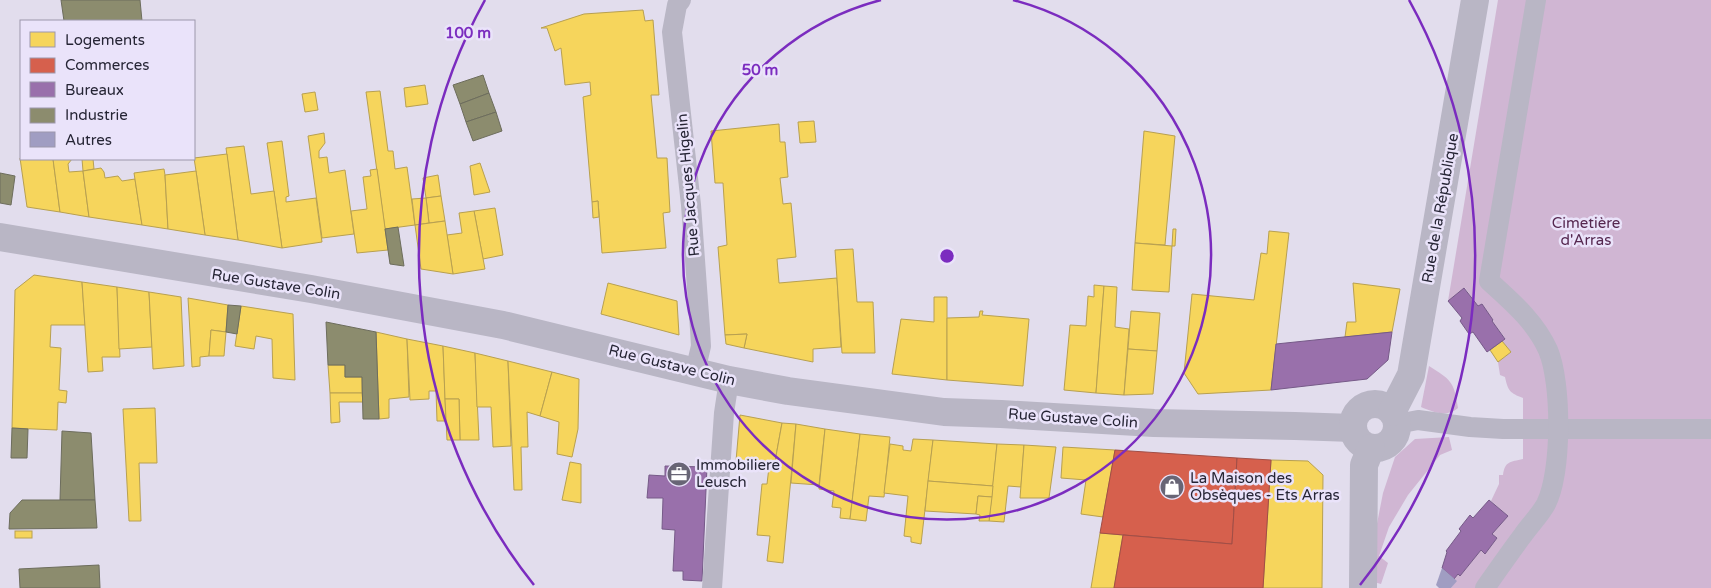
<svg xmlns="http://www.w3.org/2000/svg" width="1711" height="588" viewBox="0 0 1711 588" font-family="'Varela Round',sans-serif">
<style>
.green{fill:#d0b6d3}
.homes{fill:#f6d55c;stroke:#b8a050}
.shops{fill:#d6604d;stroke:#a14e46}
.offices{fill:#9970ab;stroke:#765a88}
.industry{fill:#8c8c6e;stroke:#6d6d5d}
.building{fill:#a09dc2}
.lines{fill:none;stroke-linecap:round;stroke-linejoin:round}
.lane{stroke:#b9b6c5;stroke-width:20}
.street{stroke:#b9b6c5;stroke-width:28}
.ring{fill:none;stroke:#7b2cbf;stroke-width:2.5}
.labels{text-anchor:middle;stroke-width:5;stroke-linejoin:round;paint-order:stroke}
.street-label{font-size:15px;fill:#262535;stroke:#eae3fa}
.park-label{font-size:15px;fill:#55274f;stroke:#eae3fa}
.poi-label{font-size:15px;fill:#262535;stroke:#eae3fa;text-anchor:start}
.centre{fill:#7b2cbf;stroke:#eae3fa;stroke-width:2.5}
.ring-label{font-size:15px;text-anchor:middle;font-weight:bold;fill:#7b2cbf;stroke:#eae3fa;stroke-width:5;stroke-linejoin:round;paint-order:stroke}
</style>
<rect width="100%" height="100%" fill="#e2dded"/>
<!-- green -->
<g class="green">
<path d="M1498,0H1711V588H1451L1456,581L1454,579L1458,574L1460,576L1481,550L1485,553L1497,538L1492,534L1508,516L1491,501L1499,484V475H1503C1505,461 1510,462 1523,459V398C1510,393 1508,391 1505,377L1500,375L1498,362L1511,352L1502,341L1505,338L1492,321L1493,320L1482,304L1478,306L1465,288L1448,301Z"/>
<path d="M1429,366C1451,380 1454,381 1458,408C1447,418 1433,412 1421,407Z"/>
<polygon points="1449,437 1452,450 1440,455 1408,495 1389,527 1379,556 1388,563 1381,584 1374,582 1374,539 1383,493 1395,457 1415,439"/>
</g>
<!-- homes -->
<g class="homes">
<polygon points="643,10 645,21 653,20 659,95 651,95 657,158 667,158 670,212 663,213 666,248 602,253 598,201 592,202 583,97 591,95 590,82 565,85 561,48 555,51 547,28 541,28 584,14"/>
<polygon points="425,85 428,104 406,107 404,88"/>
<polygon points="380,91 388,151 393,151 395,169 407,167 415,225 385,229 366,92"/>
<polygon points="315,92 318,110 305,112 302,94"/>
<polygon points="814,121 816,142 800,143 798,122"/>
<polygon points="779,124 780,142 785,142 788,177 780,178 783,204 791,203 796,257 777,259 779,283 837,278 841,347 813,349 813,362 744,348 747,334 725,335 718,247 727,245 723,183 715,183 711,131"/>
<polygon points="1144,131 1175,136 1165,245 1135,243"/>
<polygon points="324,133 325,143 319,151 319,158 327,157 329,173 345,170 354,234 322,238 308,136"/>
<polygon points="282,141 289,196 286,197 286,202 316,198 322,242 282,248 267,143"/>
<polygon points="244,146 251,194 274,191 282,248 238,240 226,148"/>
<polygon points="227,154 238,240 205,235 196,171 194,158"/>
<polygon points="21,157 21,159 53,159 60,212 27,207 20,158"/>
<polygon points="53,159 72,159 68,164 69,172 83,171 89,217 60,212"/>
<polygon points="82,159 93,159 94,169 83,171"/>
<polygon points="480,163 490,192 474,195 470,166"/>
<polygon points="101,168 104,172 105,178 118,176 122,181 135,179 142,225 89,217 83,171"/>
<polygon points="164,169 165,175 168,229 142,225 134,173"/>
<polygon points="377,169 388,250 357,253 351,211 367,209 363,177 371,176 370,170"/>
<polygon points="196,171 205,235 168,229 165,175"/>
<polygon points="438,175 441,196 426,198 423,178"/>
<polygon points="441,196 445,221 429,223 426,198"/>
<polygon points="426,198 429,223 415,225 412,199"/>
<polygon points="598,201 599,217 593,218 592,202"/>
<polygon points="495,208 503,255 483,259 474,211"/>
<polygon points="474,211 485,269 453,274 447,235 462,233 459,213"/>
<polygon points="445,221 453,274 421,269 415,225"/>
<polygon points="1173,229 1176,229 1175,246 1172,246"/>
<polygon points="1269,231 1289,233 1271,390 1198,394 1184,373 1192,294 1254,300 1261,253 1267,254"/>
<polygon points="1135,243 1172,246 1169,292 1132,290"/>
<polygon points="853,249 857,302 873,302 875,353 842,353 835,250"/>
<polygon points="34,275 82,282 85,325 51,325 50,347 61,348 59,390 67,391 66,403 58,402 57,430 12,428 15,290"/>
<polygon points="82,282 117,287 120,357 102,357 103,371 88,372"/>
<polygon points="608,283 677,301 679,335 601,314"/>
<polygon points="1353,283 1400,289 1392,332 1345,337 1347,322 1356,322"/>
<polygon points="1094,285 1104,286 1096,393 1064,390 1070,325 1086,326 1088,296 1094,297"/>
<polygon points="1104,286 1117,287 1115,327 1129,329 1124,395 1096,393"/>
<polygon points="117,287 149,292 152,347 119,349"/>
<polygon points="149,292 181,297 184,366 153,369"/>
<polygon points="934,297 947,297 947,380 892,374 901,319 934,322"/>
<polygon points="188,298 228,305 226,332 211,330 209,356 200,357 200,366 192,367"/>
<polygon points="241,306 293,314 295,380 273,378 272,339 256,336 254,349 235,346"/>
<polygon points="980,311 983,311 982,315 1029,319 1023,386 947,380 947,318 979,317"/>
<polygon points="1131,311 1160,313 1157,351 1128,349"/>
<polygon points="211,330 226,332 224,356 209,356"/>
<polygon points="376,332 407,339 409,397 389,399 389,418 379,419"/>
<polygon points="747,334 744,348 726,344 725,335"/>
<polygon points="407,339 443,346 446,421 437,421 436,391 429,391 429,399 410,400"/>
<polygon points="1502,341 1511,352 1498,362 1490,350"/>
<polygon points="443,346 475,353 479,440 460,440 459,399 445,399"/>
<polygon points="1128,349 1157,351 1153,394 1124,395"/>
<polygon points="475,353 508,361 511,446 493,447 491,407 477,407"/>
<polygon points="508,361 552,372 540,416 527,412 528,447 521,447 522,490 514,490"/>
<polygon points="328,365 345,365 345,377 362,377 362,393 330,393"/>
<polygon points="552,372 579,379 578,429 572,457 557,454 559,422 540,416"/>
<polygon points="330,393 362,393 363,402 339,402 340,422 331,423"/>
<polygon points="445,399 459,399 460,440 447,440"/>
<polygon points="155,408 157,463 139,463 141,521 129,521 123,409"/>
<polygon points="740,415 782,423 774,467 736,461"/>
<polygon points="782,423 796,424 783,563 767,561 770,536 757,535 762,484 767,484 769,467 774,467"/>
<polygon points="796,424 825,429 819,485 791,483"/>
<polygon points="825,429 860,434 850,519 840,518 841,508 832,507 834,491 819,489"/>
<polygon points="860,434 890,437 884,497 869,496 866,521 850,519"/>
<polygon points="913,439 933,440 921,544 911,542 911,537 904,536 908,496 884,493 890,444 903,446 903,450 911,451"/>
<polygon points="933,440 997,444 993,486 928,481"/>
<polygon points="997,444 1024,445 1021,487 1008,486 1004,522 989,521"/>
<polygon points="1024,445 1056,447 1049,498 1020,498"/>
<polygon points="1063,447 1115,450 1103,517 1081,514 1086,480 1061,478"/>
<polygon points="1271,460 1308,461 1323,475 1322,588 1263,588"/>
<polygon points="570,462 581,464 581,503 562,500"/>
<polygon points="928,481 993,486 992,497 978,496 976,514 925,511"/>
<polygon points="978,496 992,497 989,521 979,521 980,515 976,514"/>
<rect x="15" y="531" width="17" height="7"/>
<polygon points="1100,533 1123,535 1114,588 1091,588"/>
</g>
<!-- shops -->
<g class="shops">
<polygon points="1115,450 1237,458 1232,544 1100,533"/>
<polygon points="1237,458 1271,460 1263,588 1114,588 1123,535 1232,544"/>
</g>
<!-- offices -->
<g class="offices">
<polygon points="1464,288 1478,306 1482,304 1493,320 1492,321 1505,339 1487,352 1473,332 1469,334 1460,321 1462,318 1448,301"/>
<polygon points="1392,332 1388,360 1367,379 1271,390 1276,344"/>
<polygon points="665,466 707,467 702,581 683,580 683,571 673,571 675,530 662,529 663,498 647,498 649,475 665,476"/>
<polygon points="1489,500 1508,516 1492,534 1497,538 1485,554 1481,550 1460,576 1458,574 1454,579 1442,568 1447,552 1446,551 1461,531 1459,529 1470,515 1473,518"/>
</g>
<!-- industry -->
<g class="industry">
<polygon points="61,0 140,0 142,21 64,21"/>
<polygon points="483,75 489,93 460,104 453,85"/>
<polygon points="489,93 496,112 466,122 460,104"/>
<polygon points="496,112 502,131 473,141 466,122"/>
<polygon points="0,173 15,176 11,205 0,203"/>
<polygon points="398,227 404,266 390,264 385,229"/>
<polygon points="228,305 241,306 237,334 226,332"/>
<polygon points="326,322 376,332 379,419 363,419 362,377 345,377 345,365 328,365"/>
<polygon points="12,428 28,429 27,458 11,458"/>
<polygon points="62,431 91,433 95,500 60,500"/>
<polygon points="22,500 95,500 97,528 9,529 10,513"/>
<polygon points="99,565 100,588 20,588 19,569"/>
</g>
<!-- building -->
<polygon class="building" points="1442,568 1457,581 1451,588 1439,588 1436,585"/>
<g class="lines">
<!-- lane -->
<g class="lane">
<polyline points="681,0 677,5 672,32 691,205 700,329 701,346 695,372"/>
<polyline points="1397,424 1418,420 1470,427 1503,429 1711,429"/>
<polyline points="712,588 724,413 729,380"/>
<path d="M1485,588C1498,570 1510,552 1523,535C1530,525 1540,515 1546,504C1562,472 1562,383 1548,350C1535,321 1511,301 1489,281L1536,0"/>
</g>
<!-- street -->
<g class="street">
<polyline points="0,237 311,289 503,325 729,380 788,391 944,412 1001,414 1154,423 1295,426 1353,428"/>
<circle cx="1375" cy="426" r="22"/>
<polyline points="1392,412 1411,375 1475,0"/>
<polyline points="1363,588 1364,465 1371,448"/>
</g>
</g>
<!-- distance rings -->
<g class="ring">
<path d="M1013 0A264 264 0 1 1 881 0"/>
<path d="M534 585A528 528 0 0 1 485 0M1409 0A528 528 0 0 1 1360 585"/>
</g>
<!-- icons -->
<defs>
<symbol id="office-disc" viewBox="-11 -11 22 22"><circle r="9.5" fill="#686575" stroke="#eae3fa"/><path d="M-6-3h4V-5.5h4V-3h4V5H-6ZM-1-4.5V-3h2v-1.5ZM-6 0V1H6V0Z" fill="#fff"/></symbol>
<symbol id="shop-disc" viewBox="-11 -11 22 22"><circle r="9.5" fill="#686575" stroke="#eae3fa"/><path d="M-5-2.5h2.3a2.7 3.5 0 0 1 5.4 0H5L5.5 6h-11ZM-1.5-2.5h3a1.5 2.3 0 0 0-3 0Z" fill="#fff"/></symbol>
</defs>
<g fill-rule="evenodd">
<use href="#office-disc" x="665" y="460" width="28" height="28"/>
<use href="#shop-disc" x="1158" y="473" width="28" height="28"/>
</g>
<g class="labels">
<!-- street labels -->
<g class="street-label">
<text transform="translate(688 185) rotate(-95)" y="5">Rue Jacques Higelin</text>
<text transform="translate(1440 208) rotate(-80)" y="5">Rue de la République</text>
<text transform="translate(276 284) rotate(9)" y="5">Rue Gustave Colin</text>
<text transform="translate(672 365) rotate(14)" y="5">Rue Gustave Colin</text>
<text transform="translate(1073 418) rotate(4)" y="5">Rue Gustave Colin</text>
</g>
<!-- park labels -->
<g class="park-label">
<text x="1586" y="228">Cimetière<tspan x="1586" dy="17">d'Arras</tspan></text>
</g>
<!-- poi labels -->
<g class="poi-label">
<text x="696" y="470">Immobiliere<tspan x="696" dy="17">Leusch</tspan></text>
<text x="1190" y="483">La Maison des<tspan x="1190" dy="17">Obsèques - Ets Arras</tspan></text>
</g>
</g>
<circle cx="947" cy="256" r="8" class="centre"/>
<g class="ring-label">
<text x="468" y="38">100 m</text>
<text x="760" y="75">50 m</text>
</g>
<!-- legend -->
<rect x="20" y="20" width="175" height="140" fill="#eae3fa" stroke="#9c97ab"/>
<rect x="30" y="32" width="25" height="15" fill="#f6d55c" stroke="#9c97ab"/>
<text x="65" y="45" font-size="15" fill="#262535">Logements</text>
<rect x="30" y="58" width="25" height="15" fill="#d6604d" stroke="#9c97ab"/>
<text x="65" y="70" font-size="15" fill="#262535">Commerces</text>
<rect x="30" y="82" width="25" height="15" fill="#9970ab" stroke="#9c97ab"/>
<text x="65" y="95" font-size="15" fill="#262535">Bureaux</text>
<rect x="30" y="108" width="25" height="15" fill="#8c8c6e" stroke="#9c97ab"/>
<text x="65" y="120" font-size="15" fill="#262535">Industrie</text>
<rect x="30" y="132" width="25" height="15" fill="#a09dc2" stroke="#9c97ab"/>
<text x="65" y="145" font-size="15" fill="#262535">Autres</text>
</svg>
